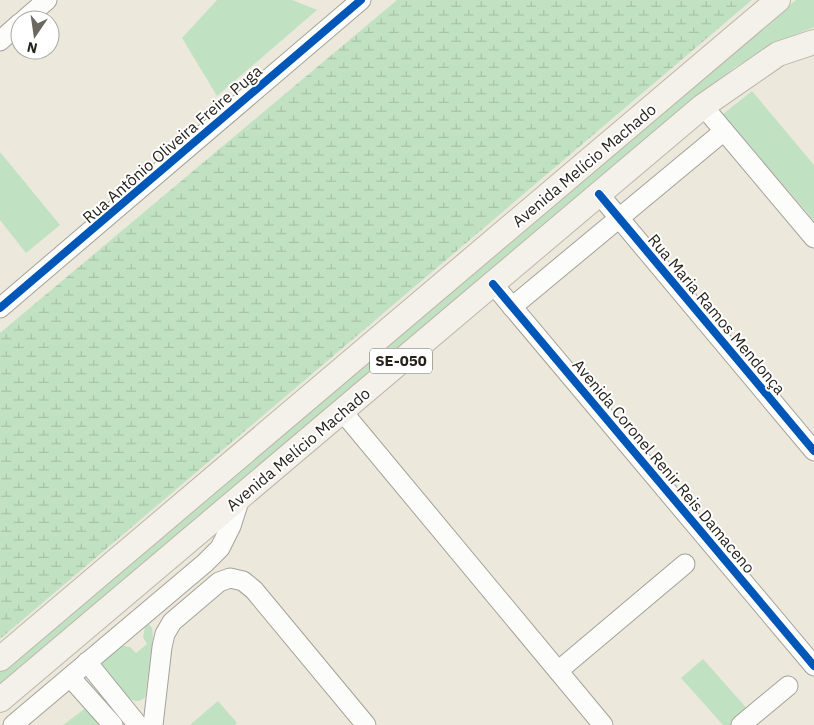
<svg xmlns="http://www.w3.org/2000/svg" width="814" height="725" viewBox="0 0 814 725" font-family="'IBM Plex Sans',sans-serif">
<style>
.grass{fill:#c1e2c2}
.wetland{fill:url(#wetland-marsh)}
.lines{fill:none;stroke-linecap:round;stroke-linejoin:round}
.minor-casing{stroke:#a4a299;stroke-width:21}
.major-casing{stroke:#bdb6a9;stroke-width:26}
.minor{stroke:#fcfcfa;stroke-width:19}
.major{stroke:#f4f0ea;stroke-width:24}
.cycleway-casing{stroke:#fff;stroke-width:11}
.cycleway{stroke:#0057b8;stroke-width:8}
.labels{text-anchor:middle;stroke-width:4;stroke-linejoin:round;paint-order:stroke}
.shield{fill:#fff;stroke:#66655f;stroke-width:1}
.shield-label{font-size:15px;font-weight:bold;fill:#25231b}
.street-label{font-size:16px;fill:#25231b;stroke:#fff}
</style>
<defs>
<pattern id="wetland-marsh" width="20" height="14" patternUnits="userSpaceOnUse" patternTransform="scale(1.25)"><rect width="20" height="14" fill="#c1e2c2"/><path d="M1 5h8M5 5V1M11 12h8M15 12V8" fill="none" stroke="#a6c2a6"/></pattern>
</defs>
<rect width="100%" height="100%" fill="#ece8dc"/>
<!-- grass -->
<g class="grass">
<polygon points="217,0 292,0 317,10 217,96 182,38"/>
<polygon points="796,0 814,0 814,27 797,34 735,67 249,474 0,684 0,671"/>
<polygon points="752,91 814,165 814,221 723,114"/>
<polygon points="0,152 60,225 26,253 0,220"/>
<path d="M149,624L152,628L153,637L145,697C132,714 106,673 98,663L120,645L130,647L136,653L147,644L143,637L145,627Z"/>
<polygon points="703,659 750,712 735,725 723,725 681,678"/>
<polygon points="218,701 237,723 235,725 190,725"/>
<polygon points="87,707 98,719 100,725 63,725"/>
</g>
<!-- wetland -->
<polygon class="wetland" points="397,0 752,0 0,639 0,333"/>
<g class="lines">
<defs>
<g id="minor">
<polyline points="24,20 47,0"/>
<polyline points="0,41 20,23"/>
<polyline points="703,106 814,238"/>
<polyline points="599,194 814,451"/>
<polyline points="493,284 814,666"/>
<polyline points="512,307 724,131"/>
<polyline points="0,308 361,0"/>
<polyline points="342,411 603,725"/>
<polyline points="87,662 138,725"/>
<polyline points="558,671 685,564"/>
<polyline points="70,677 113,725"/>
<polyline points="13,725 205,563 220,548 231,526 240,498"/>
<polyline points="153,725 162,647 165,634 172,622 219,582 230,578 243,581 254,590 366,725"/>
<polyline points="741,725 788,686"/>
</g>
<g id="major">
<polyline points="0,659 778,0"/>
<polyline points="0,700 703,106 778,54 814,42"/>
</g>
</defs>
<!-- minor casing -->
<use href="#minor" class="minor-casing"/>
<!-- major casing -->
<use href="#major" class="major-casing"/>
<!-- minor -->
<use href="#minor" class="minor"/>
<!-- major -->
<use href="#major" class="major"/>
<defs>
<g id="cycleway">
<polyline points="599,194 814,451"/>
<polyline points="493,284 814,666"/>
<polyline points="0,308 361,0"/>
</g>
</defs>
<!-- cycleway casing -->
<use href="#cycleway" class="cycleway-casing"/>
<!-- cycleway -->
<use href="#cycleway" class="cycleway"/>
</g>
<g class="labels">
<!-- shield labels -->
<rect class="shield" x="370" y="348.5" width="62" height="25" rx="4"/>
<g class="shield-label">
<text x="401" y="366">SE-050</text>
</g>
<!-- street labels -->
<g class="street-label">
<text transform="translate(172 144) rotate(-41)" y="6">Rua Antônio Oliveira Freire Puga</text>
<text transform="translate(584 165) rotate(-40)" y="6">Avenida Melício Machado</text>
<text transform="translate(717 314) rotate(50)" y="6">Rua Maria Ramos Mendonça</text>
<text transform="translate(298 449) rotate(-40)" y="6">Avenida Melício Machado</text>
<text transform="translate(664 466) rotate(50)" y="6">Avenida Coronel Renir Reis Damaceno</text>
</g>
</g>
<!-- north arrow -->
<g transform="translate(35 35) rotate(193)"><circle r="24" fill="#ffffff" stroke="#a8a7a4"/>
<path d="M0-4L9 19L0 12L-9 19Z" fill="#6b685f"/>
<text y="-8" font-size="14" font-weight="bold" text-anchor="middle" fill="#25231b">N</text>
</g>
</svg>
